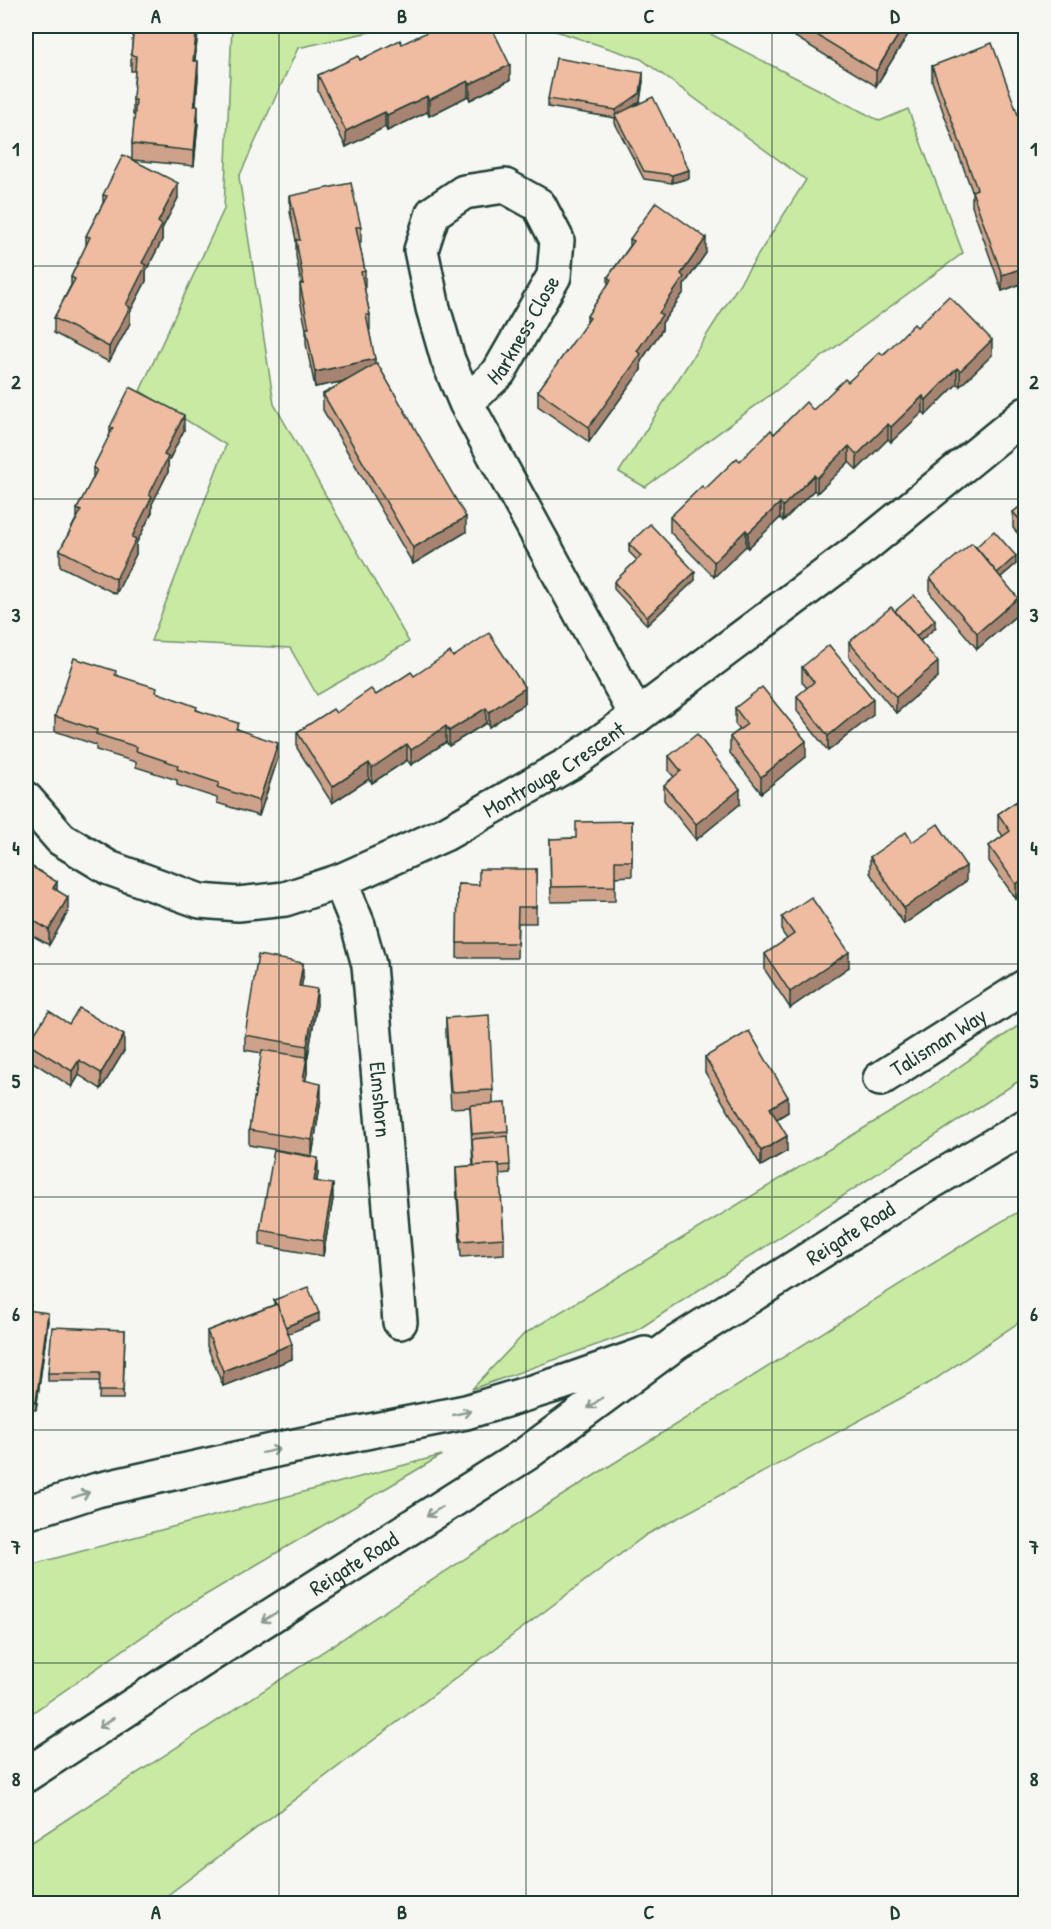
<svg xmlns="http://www.w3.org/2000/svg" width="1051" height="1929" viewBox="0 0 1051 1929" font-family="'Patrick Hand',sans-serif">
<style>
.green{fill:#c8eaa3;stroke:#74946c;stroke-width:1.5}
.lines{fill:none;stroke-linecap:round;stroke-linejoin:round}
.minor-casing{stroke:#1f3d34;stroke-width:38}
.trunk-casing{stroke:#1f3d34;stroke-width:38}
.minor{stroke:#f6f6f2;stroke-width:33}
.trunk{stroke:#f6f6f2;stroke-width:33}
.wall{fill:#cea28a;stroke:#1f3d34;stroke-width:1.5}
.shaded-wall{fill:#a78471;stroke:#1f3d34;stroke-width:1.5}
.building{fill:#efbca1;stroke:#1f3d34;stroke-width:1.5}
.oneway{stroke:#8a9a93}
.grid{fill:none;stroke:#1f3d34;stroke-width:1.5;stroke-opacity:0.55}
.labels{text-anchor:middle;stroke-width:4.5;stroke-linejoin:round;paint-order:stroke}
.street-label{font-size:22px;fill:#1f3d34;stroke:#f6f6f2}
.neatline{fill:none;stroke:#1f3d34;stroke-width:2}
.grid-label{font-size:20px;text-anchor:middle;font-weight:bold;fill:#1f3d34}
</style>
<rect width="100%" height="100%" fill="#f6f6f2"/>
<filter id="ink" filterUnits="userSpaceOnUse"><feTurbulence type="fractalNoise" baseFrequency=".0167" numOctaves="2"/><feDisplacementMap in="SourceGraphic" scale="12" xChannelSelector="R" yChannelSelector="G"/><feConvolveMatrix kernelMatrix="1 2 1 2 8 2 1 2 1" color-interpolation-filters="sRGB"/></filter>
<g filter="url(#ink)">
<!-- green -->
<g class="green">
<polygon points="232,26 396,26 298,48 239,177 274,404 409,642 317,695 290,648 151,641 226,445 140,391 224,209"/>
<polygon points="541,26 695,26 880,121 908,109 963,253 645,487 619,472 806,180 641,59"/>
<polygon points="1025,1021 1025,1077 636,1331 472,1389 524,1334 917,1096"/>
<polygon points="1025,1208 1025,1318 931,1382 646,1535 157,1903 26,1903 26,1846 547,1505 980,1234"/>
<polygon points="442,1455 187,1606 26,1717 26,1566"/>
</g>
<g class="lines">
<defs>
<g id="minor">
<path id="s1" d="M466,403L499,372L554,276L557,240L539,205L505,186L464,192L433,213L421,250L433,308L448,360L466,403L637,716"/>
<path id="s2" d="M26,799L61,839L109,868L200,901L238,904L285,899L340,881L445,834L572,762L637,716L867,544L1026,414"/>
<path id="s3" d="M340,881L358,925L369,965L400,1322"/>
<path id="s4" d="M880,1079L1026,986"/>
</g>
<g id="trunk">
<polyline points="26,1513 97,1490 285,1448 466,1412 562,1383 645,1354"/>
<path id="s5" d="M26,1775L239,1636L526,1454L676,1343L921,1188L1026,1126"/>
</g>
</defs>
<!-- minor casing -->
<use href="#minor" class="minor-casing"/>
<!-- trunk casing -->
<use href="#trunk" class="trunk-casing"/>
<!-- minor -->
<use href="#minor" class="minor"/>
<!-- trunk -->
<use href="#trunk" class="trunk"/>
</g>
<!-- wall -->
<g class="wall">
<polygon points="132,26 198,26 195,61 198,77 196,106 198,122 194,166 133,160 178,198 162,229 162,240 146,271 146,281 130,312 130,323 109,362 54,333 54,318 71,285 71,277 86,246 86,236 103,203 103,195 132,159 132,144 135,115 133,115 133,100 135,71 131,71 131,55 134,26"/>
<polygon points="777,26 910,26 910,31 876,86"/>
<polygon points="443,29 510,80 470,100 468,96 429,116 427,112 387,131 385,127 346,147 318,91 318,75"/>
<polygon points="932,66 1026,137 1026,282 1002,291 972,206 972,191 932,81"/>
<polygon points="643,81 640,101 630,108 689,178 672,183 644,179 615,123 615,118 548,107 548,99"/>
<polygon points="290,196 361,227 361,242 359,242 365,271 365,287 364,287 370,315 370,330 369,330 375,364 466,532 413,564 323,410 323,394 346,381 315,387 306,344 306,329 300,300 300,284 301,284 296,256 296,240 290,212"/>
<polygon points="630,239 706,253 684,285 684,292 662,323 662,330 641,361 641,370 589,442 538,406 538,391 587,323 587,316 608,285 608,277 630,246"/>
<polygon points="917,327 992,355 960,386 957,384 926,415 923,412 891,442 888,439 857,470 849,462 817,493 814,490 783,521 780,518 748,548 746,546 714,577 670,532 670,517 774,434 813,410"/>
<polygon points="110,427 184,430 168,462 168,472 152,504 152,512 136,544 136,554 116,594 60,566 60,550 77,517 77,509 93,478 93,468 110,435"/>
<polygon points="1026,502 1026,543 1013,528 1013,512"/>
<polygon points="629,544 695,580 647,625 614,589 614,582 637,560 629,552"/>
<polygon points="976,547 1016,564 1001,577 1018,614 977,649 930,593 930,578"/>
<polygon points="935,628 920,641 938,677 896,713 849,657 849,642"/>
<polygon points="453,657 525,703 489,727 486,723 449,746 446,742 411,765 407,760 372,783 369,779 332,803 297,748 297,732 376,695"/>
<polygon points="802,667 873,715 828,751 797,711 797,696 807,688 802,682"/>
<polygon points="116,675 197,710 238,729 278,758 259,816 217,803 217,798 177,785 177,780 136,767 136,762 96,750 96,745 55,731 55,716"/>
<polygon points="735,708 806,757 761,793 730,753 730,737 740,730 735,724"/>
<polygon points="669,756 740,804 696,840 664,800 664,785 674,777 669,771"/>
<polygon points="1026,795 1016,899 989,861 989,846 1003,836 998,829 998,814"/>
<polygon points="632,821 632,876 615,877 615,901 551,902 550,839 576,838"/>
<polygon points="912,842 966,881 904,924 870,873 870,857"/>
<polygon points="26,863 57,890 68,912 49,945 26,932"/>
<polygon points="536,869 536,923 518,923 517,958 457,958 458,884 479,885"/>
<polygon points="782,917 849,967 790,1008 765,970 765,954 787,939 782,932"/>
<polygon points="303,978 301,986 317,1004 307,1061 307,1073 305,1081 321,1099 312,1156 249,1145 249,1130 262,1053 245,1050 245,1035"/>
<polygon points="446,1018 493,1090 493,1104 506,1103 510,1173 499,1174 504,1238 504,1254 461,1257 456,1182 456,1167 473,1166 470,1107 451,1108 446,1033"/>
<polygon points="69,1024 124,1051 101,1089 79,1075 72,1087 28,1059 28,1044"/>
<polygon points="705,1057 788,1112 777,1119 787,1151 761,1166 705,1072"/>
<polygon points="318,1173 317,1181 333,1199 323,1256 260,1245 260,1230"/>
<polygon points="274,1300 319,1321 288,1333 292,1359 223,1386 207,1346 207,1331 274,1305"/>
<polygon points="26,1310 48,1321 36,1410 26,1409"/>
<polygon points="125,1330 123,1399 99,1399 100,1381 48,1381 48,1373"/>
</g>
<!-- shaded-wall -->
<g class="shaded-wall">
<polygon points="197,26 198,26 198,33 193,76 193,61"/>
<polygon points="904,26 910,26 910,31 876,86 876,71"/>
<polygon points="198,61 198,77 194,121 194,106"/>
<polygon points="510,65 510,80 470,100 470,84"/>
<polygon points="643,73 643,81 640,101 616,118 616,110"/>
<polygon points="468,81 468,96 429,116 429,100"/>
<polygon points="427,96 427,112 387,131 387,115"/>
<polygon points="198,106 198,122 194,166 194,151"/>
<polygon points="385,112 385,127 346,147 346,131"/>
<polygon points="689,170 689,178 672,183 672,175"/>
<polygon points="178,183 178,198 162,229 162,240 146,271 146,281 130,312 130,323 109,362 109,347 158,222"/>
<polygon points="706,238 706,253 684,285 684,292 662,323 662,330 641,361 641,370 589,442 589,427 637,351 681,274"/>
<polygon points="1026,267 1026,282 1002,291 1002,275"/>
<polygon points="992,340 992,355 960,386 960,371"/>
<polygon points="375,359 375,375 315,387 315,372"/>
<polygon points="957,368 957,384 926,415 926,400"/>
<polygon points="923,396 923,412 891,442 891,427"/>
<polygon points="184,415 184,430 168,462 168,472 152,504 152,512 136,544 136,554 116,594 116,579 164,455"/>
<polygon points="888,424 888,439 857,470 857,455"/>
<polygon points="849,446 849,462 817,493 817,478"/>
<polygon points="814,475 814,490 783,521 783,506"/>
<polygon points="780,503 780,518 748,548 748,533"/>
<polygon points="466,517 466,532 413,564 413,548"/>
<polygon points="746,530 746,546 714,577 714,562"/>
<polygon points="1016,556 1016,564 993,584 993,576"/>
<polygon points="695,572 695,580 647,625 647,617"/>
<polygon points="1018,598 1018,614 977,649 977,633"/>
<polygon points="935,620 935,628 913,647 913,639"/>
<polygon points="938,662 938,677 896,713 896,697"/>
<polygon points="525,688 525,703 489,727 489,712"/>
<polygon points="873,699 873,715 828,751 828,736"/>
<polygon points="486,708 486,723 449,746 449,731"/>
<polygon points="446,726 446,742 411,765 411,750"/>
<polygon points="806,741 806,757 761,793 761,777"/>
<polygon points="278,743 278,758 259,816 259,801"/>
<polygon points="407,744 407,760 372,783 372,768"/>
<polygon points="369,763 369,779 332,803 332,787"/>
<polygon points="740,789 740,804 696,840 696,824"/>
<polygon points="966,866 966,881 904,924 904,908"/>
<polygon points="1026,877 1026,893 1016,899 1016,884"/>
<polygon points="57,882 57,897 53,888"/>
<polygon points="68,897 68,912 49,945 49,930"/>
<polygon points="849,952 849,967 790,1008 790,992"/>
<polygon points="303,963 303,978 299,1001 299,986"/>
<polygon points="317,989 317,1004 307,1061 307,1046"/>
<polygon points="124,1035 124,1051 101,1089 101,1073"/>
<polygon points="307,1057 307,1073 303,1096 303,1080"/>
<polygon points="79,1060 79,1075 72,1087 72,1071"/>
<polygon points="321,1084 321,1099 312,1156 312,1140"/>
<polygon points="788,1097 788,1112 770,1123 770,1108"/>
<polygon points="787,1136 787,1151 761,1166 761,1151"/>
<polygon points="318,1158 318,1173 314,1196 314,1181"/>
<polygon points="333,1184 333,1199 323,1256 323,1241"/>
<polygon points="48,1313 48,1321 36,1410 36,1402"/>
<polygon points="319,1313 319,1321 285,1335 285,1327"/>
<polygon points="292,1344 292,1359 223,1386 223,1371"/>
</g>
<!-- building -->
<g class="building">
<polygon points="134,26 197,26 193,61 198,61 194,106 198,106 194,151 132,144 136,100 133,100 136,56 131,55"/>
<polygon points="440,26 441,26 443,29 450,26 491,26 510,65 470,84 468,81 429,100 427,96 387,115 385,112 346,131 318,75 358,56 360,60 400,40 402,44"/>
<polygon points="802,26 904,26 876,71"/>
<polygon points="992,43 1026,137 1026,267 1002,275 972,191 977,189 932,66"/>
<polygon points="556,58 643,73 640,93 616,110 548,99"/>
<polygon points="653,97 689,170 672,175 644,171 615,115"/>
<polygon points="123,155 178,183 158,222 162,225 142,263 146,265 126,305 130,307 109,347 54,318 75,279 71,277 90,237 86,236 107,196 103,195"/>
<polygon points="351,183 361,227 356,227 365,271 361,272 370,315 366,315 375,359 315,372 306,328 309,328 300,284 304,284 296,240 300,240 290,196"/>
<polygon points="656,202 706,238 681,274 684,277 659,313 662,315 637,351 641,354 589,427 538,391 590,318 587,316 611,280 608,277 634,241 630,239"/>
<polygon points="949,296 992,340 960,371 957,368 926,400 923,396 891,427 888,424 857,455 849,446 817,478 814,475 783,506 780,503 748,533 746,530 714,562 670,517 702,486 705,489 737,458 740,461 771,430 774,434 806,402 813,410 845,379 848,382 880,352 883,355 914,324 917,327"/>
<polygon points="377,363 466,517 413,548 323,394"/>
<polygon points="130,387 184,415 164,455 168,457 149,495 152,497 132,537 136,539 116,579 60,550 81,511 77,509 97,470 93,468 113,428 110,427"/>
<polygon points="1026,502 1026,527 1013,512"/>
<polygon points="650,524 695,572 647,617 614,582 641,556 629,544"/>
<polygon points="994,531 1016,556 997,573 976,547"/>
<polygon points="972,543 1018,598 977,633 930,578"/>
<polygon points="914,595 935,620 916,636 895,611"/>
<polygon points="891,607 938,662 896,697 849,642"/>
<polygon points="489,633 525,688 489,712 486,708 449,731 446,726 411,750 407,744 372,768 369,763 332,787 297,732 333,709 336,713 371,689 376,695 411,672 414,676 450,652 453,657"/>
<polygon points="829,645 873,699 828,736 797,696 814,682 802,667"/>
<polygon points="74,658 116,671 115,675 157,688 156,692 197,707 196,710 238,723 236,729 278,743 259,801 217,787 219,783 177,769 178,765 136,751 137,747 96,734 97,730 55,716"/>
<polygon points="762,687 806,741 761,777 730,737 747,724 735,708"/>
<polygon points="697,734 740,789 696,824 664,785 681,771 669,756"/>
<polygon points="1026,795 1026,877 1016,884 989,846 1010,831 998,814"/>
<polygon points="632,821 632,861 615,861 615,886 551,887 550,839 576,838 576,822"/>
<polygon points="938,824 966,866 904,908 870,857 906,832 912,842"/>
<polygon points="26,863 57,882 53,888 68,897 49,930 26,916"/>
<polygon points="479,869 536,869 536,907 518,907 517,943 457,943 458,884 479,885"/>
<polygon points="811,897 849,952 790,992 765,954 794,934 782,917"/>
<polygon points="258,955 303,963 299,986 317,989 307,1046 245,1035"/>
<polygon points="79,1008 124,1035 101,1073 79,1060 72,1071 28,1044 49,1011 69,1024"/>
<polygon points="489,1015 493,1090 451,1092 446,1018"/>
<polygon points="749,1031 788,1097 770,1108 787,1136 761,1151 705,1057"/>
<polygon points="262,1050 307,1057 303,1080 321,1084 312,1140 249,1130"/>
<polygon points="506,1103 508,1131 472,1134 470,1105"/>
<polygon points="508,1136 510,1165 499,1166 499,1164 474,1166 472,1139"/>
<polygon points="274,1150 318,1158 314,1181 333,1184 323,1241 260,1230"/>
<polygon points="499,1164 504,1238 461,1241 456,1167"/>
<polygon points="308,1287 319,1313 285,1327 274,1300"/>
<polygon points="277,1304 292,1344 223,1371 207,1331"/>
<polygon points="26,1310 48,1313 36,1402 26,1401"/>
<polygon points="52,1327 125,1330 123,1391 99,1391 100,1373 48,1373"/>
</g>
<!-- one-way arrows -->
<defs><path id="oneway-shaft" d="M-6 0H5M1.5-3L5.5 0L1.5 3" fill="none" stroke-width="1.6" stroke-linecap="round" stroke-linejoin="round" transform="scale(1.5)"/></defs>
<g class="oneway">
<use href="#oneway-shaft" transform="translate(595 1403) rotate(143)"/>
<use href="#oneway-shaft" transform="translate(462 1413) rotate(-13)"/>
<use href="#oneway-shaft" transform="translate(271 1451) rotate(-12)"/>
<use href="#oneway-shaft" transform="translate(81 1495) rotate(-18)"/>
<use href="#oneway-shaft" transform="translate(434 1512) rotate(148)"/>
<use href="#oneway-shaft" transform="translate(269 1617) rotate(148)"/>
<use href="#oneway-shaft" transform="translate(106 1723) rotate(147)"/>
</g>
</g>
<!-- grid -->
<path class="grid" d="M279,26V1904M526,26V1904M772,26V1904M26,266H1026M26,499H1026M26,732H1026M26,964H1026M26,1197H1026M26,1430H1026M26,1663H1026"/>
<g class="labels">
<!-- street labels -->
<g class="street-label">
<text dy="8" stroke="none"><textPath href="#s1" startOffset="94">Harkness Close</textPath></text>
<text dy="8" stroke="none"><textPath href="#s2" startOffset="591">Montrouge Crescent</textPath></text>
<text dy="8" stroke="none"><textPath href="#s4" startOffset="69">Talisman Way</textPath></text>
<text dy="8" stroke="none"><textPath href="#s3" startOffset="224">Elmshorn</textPath></text>
<text dy="8" stroke="none"><textPath href="#s5" startOffset="987">Reigate Road</textPath></text>
<text dy="8" stroke="none"><textPath href="#s5" startOffset="390">Reigate Road</textPath></text>
</g>
</g>
<!-- margin -->
<rect width="1051" height="1929" fill="none" stroke="#f6f6f2" stroke-width="66"/>
<rect x="33" y="33" width="985" height="1863" class="neatline"/>
<g class="grid-label">
<text x="156" y="23">A</text>
<text x="402" y="23">B</text>
<text x="649" y="23">C</text>
<text x="895" y="23">D</text>
<text x="16" y="156">1</text>
<text x="1034" y="156">1</text>
<text x="16" y="389">2</text>
<text x="1034" y="389">2</text>
<text x="16" y="622">3</text>
<text x="1034" y="622">3</text>
<text x="16" y="855">4</text>
<text x="1034" y="855">4</text>
<text x="16" y="1088">5</text>
<text x="1034" y="1088">5</text>
<text x="16" y="1321">6</text>
<text x="1034" y="1321">6</text>
<text x="16" y="1554">7</text>
<text x="1034" y="1554">7</text>
<text x="16" y="1786">8</text>
<text x="1034" y="1786">8</text>
<text x="156" y="1919">A</text>
<text x="402" y="1919">B</text>
<text x="649" y="1919">C</text>
<text x="895" y="1919">D</text>
</g>
</svg>
